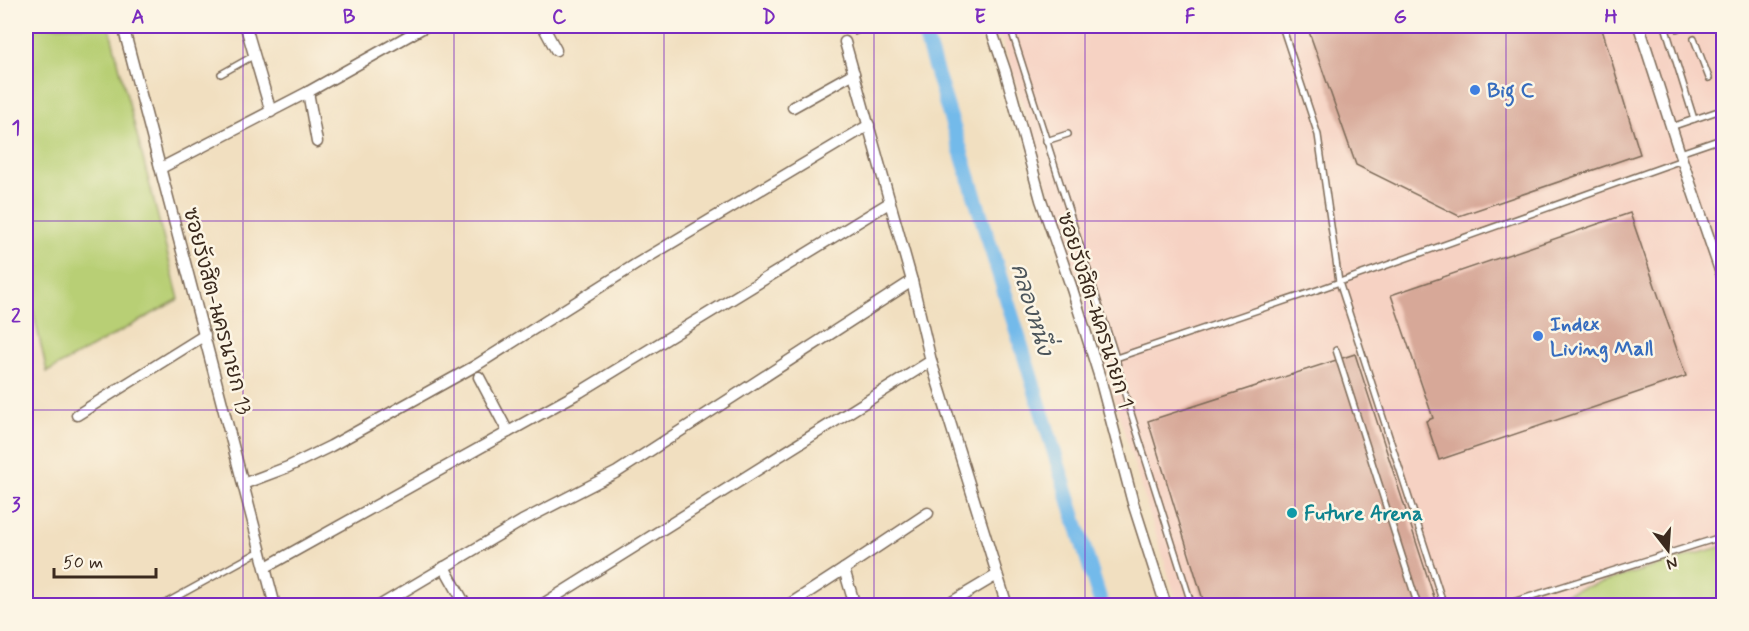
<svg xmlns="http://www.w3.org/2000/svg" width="1749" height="631" viewBox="0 0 1749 631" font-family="Mynerve,'Playpen Sans Thai',sans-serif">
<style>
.built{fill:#f6d2c3}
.green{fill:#b8cf74;stroke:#7a7c49;stroke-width:1.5}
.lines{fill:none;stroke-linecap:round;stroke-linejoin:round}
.canal{stroke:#73baea;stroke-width:15}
.building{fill:#d7a898}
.service-casing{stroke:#7b6957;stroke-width:8}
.minor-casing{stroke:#7b6957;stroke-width:13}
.path{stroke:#7b6957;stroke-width:2;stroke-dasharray:4.5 4.5;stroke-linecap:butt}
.service{stroke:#fff;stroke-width:5}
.minor{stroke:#fff;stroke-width:10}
.grid{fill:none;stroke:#7b2cbf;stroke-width:1.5;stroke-opacity:0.55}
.shop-dot{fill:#3f7fe0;stroke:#fcf5e5;stroke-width:2}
.culture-dot{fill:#0f9aa8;stroke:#fcf5e5;stroke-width:2}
.labels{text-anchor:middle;stroke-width:5;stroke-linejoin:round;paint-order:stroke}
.shop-label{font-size:21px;font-weight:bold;fill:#366cbe;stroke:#fcf5e5;text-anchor:start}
.street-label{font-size:21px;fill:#3b2a1e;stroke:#fcf5e5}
.culture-label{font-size:21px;font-weight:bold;fill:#0d838f;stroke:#fcf5e5;text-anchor:start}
.water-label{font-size:22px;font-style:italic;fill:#4c555b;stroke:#fcf5e5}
.neatline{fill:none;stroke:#7b2cbf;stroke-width:2}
.grid-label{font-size:20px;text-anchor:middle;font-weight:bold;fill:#7b2cbf}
</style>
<rect width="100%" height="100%" fill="#fcf5e5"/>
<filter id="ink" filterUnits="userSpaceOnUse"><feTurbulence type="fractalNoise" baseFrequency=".0167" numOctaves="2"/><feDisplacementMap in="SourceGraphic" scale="12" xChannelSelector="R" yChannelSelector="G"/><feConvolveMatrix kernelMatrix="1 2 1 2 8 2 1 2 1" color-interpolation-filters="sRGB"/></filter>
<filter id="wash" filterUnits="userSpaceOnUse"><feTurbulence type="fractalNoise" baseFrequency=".008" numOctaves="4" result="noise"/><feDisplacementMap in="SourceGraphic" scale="24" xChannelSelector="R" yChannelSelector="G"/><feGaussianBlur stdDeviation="1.35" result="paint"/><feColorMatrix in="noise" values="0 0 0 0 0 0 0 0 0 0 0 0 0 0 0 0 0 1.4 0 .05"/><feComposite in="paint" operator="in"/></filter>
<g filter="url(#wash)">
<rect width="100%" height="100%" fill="#f1dfc0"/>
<!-- built -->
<polygon class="built" points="998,26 1723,26 1723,605 1178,605"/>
<!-- green -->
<g class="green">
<polygon points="26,26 109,26 179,299 47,372 26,279"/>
<polygon points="1723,546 1723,605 1526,605"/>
</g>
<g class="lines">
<!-- canal -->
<polyline class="canal" points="922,26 1102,606"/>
</g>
<g id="blocks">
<!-- building -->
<g class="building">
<polygon points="1307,26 1601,26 1640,154 1459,216 1356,165"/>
<polygon points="1630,213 1686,376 1439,460 1426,421 1433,418 1391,295"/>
<polygon points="1355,354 1437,606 1205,606 1148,421"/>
</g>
</g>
</g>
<g filter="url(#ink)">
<use href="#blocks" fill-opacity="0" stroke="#7b6957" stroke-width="1.5"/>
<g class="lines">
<defs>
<g id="service">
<polyline points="1010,26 1116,358 1320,289 1682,160"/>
<polyline points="1282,26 1318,135 1339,282 1444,606"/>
<polyline points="1665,26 1694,119"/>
<polyline points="1694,39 1709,78"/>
<polyline points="221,74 253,56"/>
<polyline points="1671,127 1724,109"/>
<polyline points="1046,141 1068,134"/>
<polyline points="1680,153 1724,138"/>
<polyline points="1336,350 1418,606"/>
<polyline points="1116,358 1124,391 1192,606"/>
<polyline points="160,606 260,551"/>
<polyline points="1500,606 1724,536"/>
</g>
<g id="minor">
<polyline points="123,26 275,606"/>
<polyline points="543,26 556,50"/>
<polyline points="990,26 1005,70 1041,200 1072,289 1100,378 1133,503 1166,606"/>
<polyline points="1639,26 1680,154 1724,282"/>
<polyline points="246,27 271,112"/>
<polyline points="845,42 912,281 931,361 1007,606"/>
<polyline points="308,92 317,142"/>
<polyline points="793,107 854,73"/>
<polyline points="161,168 308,92 426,26"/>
<polyline points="479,377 508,432"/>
<polyline points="77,415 205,335"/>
<polyline points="243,484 288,467 331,446 475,366 638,263 869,125"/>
<polyline points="266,567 580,392 889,203"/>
<polyline points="444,567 466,606"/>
<polyline points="379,606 522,521 617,472 912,281"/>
<polyline points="540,606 931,361"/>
<polyline points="787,606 844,569"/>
<polyline points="855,606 844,569 928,513"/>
<polyline points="945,606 997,575"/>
</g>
</defs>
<!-- service casing -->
<use href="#service" class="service-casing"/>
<!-- minor casing -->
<use href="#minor" class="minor-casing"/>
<!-- path -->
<g class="path">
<polyline points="1676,32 1697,26"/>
<polyline points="854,35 879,26"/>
</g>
<!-- service -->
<use href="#service" class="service"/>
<!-- minor -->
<use href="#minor" class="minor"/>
</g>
</g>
<!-- grid -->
<path class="grid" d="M243,26V606M454,26V606M664,26V606M874,26V606M1085,26V606M1295,26V606M1506,26V606M26,221H1724M26,410H1724"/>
<!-- markers -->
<g class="shop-dot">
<circle cx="1475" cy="90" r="6"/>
<circle cx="1538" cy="336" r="6"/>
</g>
<circle class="culture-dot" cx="1292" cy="513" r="6"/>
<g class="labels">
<!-- shop labels -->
<g class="shop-label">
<text x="1487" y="97">Big C</text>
<text x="1550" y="331">Index<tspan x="1550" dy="24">Living Mall</tspan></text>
</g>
<!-- street labels -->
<g class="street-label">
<text transform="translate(1096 310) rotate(72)" y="7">ซอยรังสิต-นครนายก 1</text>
<text transform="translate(218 311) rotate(75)" y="7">ซอยรังสิต-นครนายก 13</text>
</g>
<!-- culture labels -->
<g class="culture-label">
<text x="1304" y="520">Future Arena</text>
</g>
<!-- water labels -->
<g class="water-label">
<text transform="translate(1033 309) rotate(73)" y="8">คลองหนึ่ง</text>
</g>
</g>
<!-- margin -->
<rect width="1749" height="631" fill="none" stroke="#fcf5e5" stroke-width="66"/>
<!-- north arrow -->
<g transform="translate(1668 550) rotate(163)" stroke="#fcf5e5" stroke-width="4.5" paint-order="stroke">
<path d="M0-4.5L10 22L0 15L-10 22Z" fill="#3b2a1e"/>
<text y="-9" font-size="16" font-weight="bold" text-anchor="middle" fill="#3b2a1e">N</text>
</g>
<!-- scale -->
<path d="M54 568v9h102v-9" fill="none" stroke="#3b2a1e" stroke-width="3"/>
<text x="63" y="568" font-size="18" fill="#3b2a1e" stroke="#fcf5e5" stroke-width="4.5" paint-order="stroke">50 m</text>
<rect x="33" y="33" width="1683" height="565" class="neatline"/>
<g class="grid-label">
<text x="138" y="23">A</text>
<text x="349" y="23">B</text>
<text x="559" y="23">C</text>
<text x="769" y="23">D</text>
<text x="980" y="23">E</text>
<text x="1190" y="23">F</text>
<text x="1400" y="23">G</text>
<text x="1611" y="23">H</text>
<text x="16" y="134">1</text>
<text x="16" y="322">2</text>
<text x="16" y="511">3</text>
</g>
</svg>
